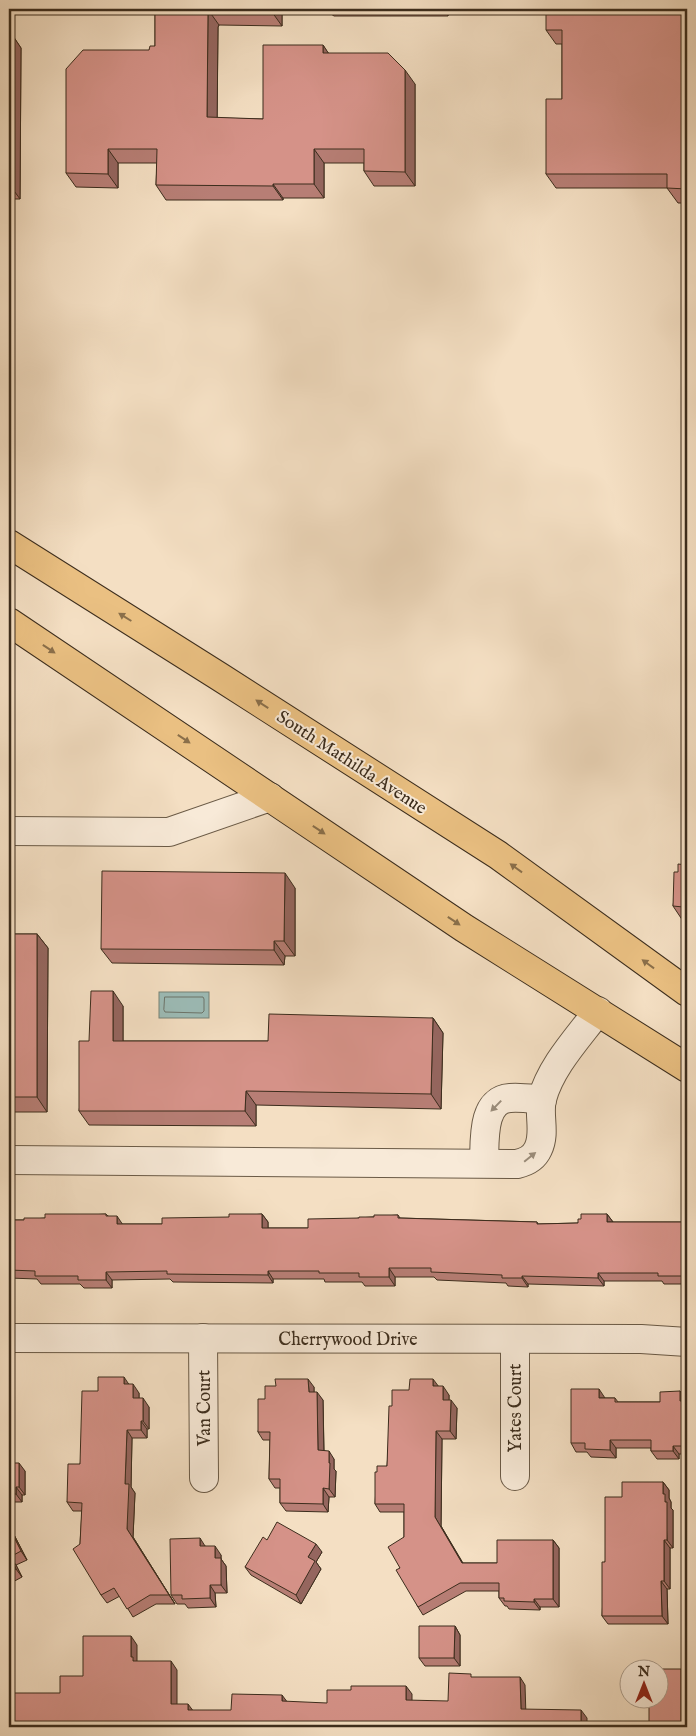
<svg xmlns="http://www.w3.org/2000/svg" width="696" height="1736" viewBox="0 0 696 1736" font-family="'IM FELL English',serif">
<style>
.water{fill:#9cbcb7;stroke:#768379}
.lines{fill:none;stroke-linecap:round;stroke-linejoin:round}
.shore{stroke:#6c746a;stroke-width:1}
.minor-casing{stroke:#6a5a46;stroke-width:30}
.major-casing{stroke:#3c2d1d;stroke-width:30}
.minor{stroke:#f8ead8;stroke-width:28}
.major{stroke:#eac082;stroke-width:28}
.wall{fill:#b77e75;stroke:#3c2d1d}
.shaded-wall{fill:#95665f;stroke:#3c2d1d}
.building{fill:#d59288;stroke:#3c2d1d}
.oneway{fill:#8a6f4a}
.oneway2{fill:#9a8c7a}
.labels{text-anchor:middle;stroke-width:4;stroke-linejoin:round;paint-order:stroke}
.street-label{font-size:18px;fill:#3c2d1d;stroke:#f8ead8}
</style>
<rect width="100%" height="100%" fill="#f4dfc3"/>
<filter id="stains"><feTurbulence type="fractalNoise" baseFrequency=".004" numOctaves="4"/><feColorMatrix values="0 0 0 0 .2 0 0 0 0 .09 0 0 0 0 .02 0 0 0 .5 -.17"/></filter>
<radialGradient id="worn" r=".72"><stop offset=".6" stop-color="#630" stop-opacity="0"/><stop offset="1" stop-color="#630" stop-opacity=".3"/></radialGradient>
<!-- water -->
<rect class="water" x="159" y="992" width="50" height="26"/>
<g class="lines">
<!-- shore -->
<polygon class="shore" points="165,997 203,997 204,999 204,1011 202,1013 165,1012 164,1010"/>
<defs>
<g id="minor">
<polyline points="9,831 169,832 270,797"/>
<path d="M9,1160L517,1164C526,1162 534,1158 538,1149C546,1133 538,1115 542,1099C551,1066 578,1038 598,1011"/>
<path d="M484,1163C485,1142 481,1100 510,1098C521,1097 532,1099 542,1100"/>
<polyline points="9,1338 641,1339 687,1342"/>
<polyline points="203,1338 204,1478"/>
<polyline points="515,1340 515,1476"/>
</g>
<g id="major">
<polyline points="9,544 220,677 498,855 687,992"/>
<polyline points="9,622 464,928 687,1068"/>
</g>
</defs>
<!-- minor casing -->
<use href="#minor" class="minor-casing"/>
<!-- major casing -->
<use href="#major" class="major-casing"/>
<!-- minor -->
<use href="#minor" class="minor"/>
<!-- major -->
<use href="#major" class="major"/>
</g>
<!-- wall -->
<g class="wall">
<polygon points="155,9 282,9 282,26 219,25 218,27 217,118 263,119 323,45 328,53 415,84 415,186 374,186 364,171 364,163 324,163 324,198 283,198 283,200 166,200 156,185 157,163 118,163 118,188 76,187 66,173 149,50 155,46"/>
<polygon points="324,9 448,9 448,16 334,16"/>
<polygon points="687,9 687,203 678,203 667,188 556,188 546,174 562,99 562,44 556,44 546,30"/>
<polygon points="9,32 11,33 21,48 20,199 9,199"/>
<polygon points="687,865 687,921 683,921 673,906 678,872"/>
<polygon points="295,888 295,956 285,956 284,965 112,963 101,949"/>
<polygon points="9,934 37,934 48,948 47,1112 9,1112"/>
<polygon points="123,1006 123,1041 268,1041 433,1018 443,1033 441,1109 256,1105 256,1126 89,1125 79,1111 89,1041"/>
<polygon points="106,1214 108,1216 122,1224 162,1224 262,1214 268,1222 268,1228 308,1228 359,1218 398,1215 400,1218 537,1222 538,1224 578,1223 581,1219 607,1214 613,1222 687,1222 687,1284 664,1284 662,1281 604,1281 604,1286 528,1284 528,1287 508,1286 506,1283 437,1280 434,1277 395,1277 395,1286 365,1286 362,1282 325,1282 324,1279 273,1279 273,1283 173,1282 170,1279 112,1280 112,1288 84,1288 80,1284 41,1284 37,1279 9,1278 9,1220 24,1220 45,1218"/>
<polygon points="129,1384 139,1393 139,1398 149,1407 149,1429 147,1429 147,1438 132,1438 131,1487 135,1493 133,1537 175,1604 156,1604 133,1617 120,1596 107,1603 101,1595 80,1544 82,1511 73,1511 67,1502 80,1464 98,1391"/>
<polygon points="438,1386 449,1395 449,1400 457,1408 456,1439 442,1439 441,1526 463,1563 497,1563 553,1540 559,1548 559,1607 540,1607 540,1610 509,1609 507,1606 505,1606 499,1598 499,1591 466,1591 423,1615 418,1607 400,1568 404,1537 404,1512 380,1512 375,1504 377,1472 387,1466 392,1406"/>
<polygon points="314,1387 314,1392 323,1400 324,1450 334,1459 334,1469 336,1471 335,1497 329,1497 328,1512 286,1511 280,1503 280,1488 275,1488 269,1479 270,1440 263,1440 258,1432 265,1399"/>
<polygon points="9,1391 14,1398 14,1427 11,1427 12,1463 25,1471 25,1495 22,1495 22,1502 9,1502"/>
<polygon points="680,1391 686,1399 686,1404 687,1405 687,1454 679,1454 679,1459 657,1459 651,1451 651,1448 616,1448 616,1458 591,1457 587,1452 576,1452 571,1443 605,1398 615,1398 618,1402 660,1402"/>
<polygon points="663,1482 669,1490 669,1498 671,1502 671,1508 673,1510 673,1548 670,1548 670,1589 667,1589 668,1624 608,1624 602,1616 605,1562 622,1497"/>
<polygon points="9,1525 27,1560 16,1565 22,1577 9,1584"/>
<polygon points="267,1540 322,1552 316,1562 321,1569 301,1604 251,1575 245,1567"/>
<polygon points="205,1546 221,1555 221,1559 226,1566 227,1593 215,1593 216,1607 188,1608 185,1604 177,1604 171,1595"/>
<polygon points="455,1626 460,1635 460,1666 425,1666 419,1658"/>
</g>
<!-- shaded-wall -->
<g class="shaded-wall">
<polygon points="272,9 282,9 282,26 272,12"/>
<polygon points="443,9 448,9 448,16"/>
<polygon points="209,11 219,25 218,27 217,132 207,117 208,13"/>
<polygon points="11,33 21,48 20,199 9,184"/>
<polygon points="323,45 333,60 323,53"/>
<polygon points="405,70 415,84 415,186 405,172"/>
<polygon points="108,149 118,163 118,188 108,174"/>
<polygon points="314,149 324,163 324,198 314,184"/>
<polygon points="273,184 283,198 283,200 273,186"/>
<polygon points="285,873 295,888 295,956 284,941"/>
<polygon points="37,934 48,948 47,1112 37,1097"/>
<polygon points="274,941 285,956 284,965 274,950"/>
<polygon points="113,991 123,1006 123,1055 113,1041"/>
<polygon points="433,1018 443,1033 441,1109 431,1094"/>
<polygon points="246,1091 256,1105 256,1126 245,1111"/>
<polygon points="262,1214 268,1222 268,1236 262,1228"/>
<polygon points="607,1214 613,1222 607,1222"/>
<polygon points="117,1216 123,1225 117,1224"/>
<polygon points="389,1268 395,1277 395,1286 389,1277"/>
<polygon points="268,1271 273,1279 273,1283 268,1275"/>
<polygon points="106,1272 112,1280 112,1288 106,1280"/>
<polygon points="598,1273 604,1281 604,1286 598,1278"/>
<polygon points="522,1276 528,1284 528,1287 522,1278"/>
<polygon points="124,1377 130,1386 124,1384"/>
<polygon points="308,1379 314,1387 314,1400 309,1392"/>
<polygon points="433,1379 439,1387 433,1386"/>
<polygon points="133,1384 139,1393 139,1407 133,1398"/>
<polygon points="443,1386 449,1395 449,1408 443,1400"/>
<polygon points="599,1389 605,1398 599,1398"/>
<polygon points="9,1391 14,1398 14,1427 9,1420"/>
<polygon points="680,1391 686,1399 686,1404 687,1405 687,1450 684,1446 680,1401"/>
<polygon points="317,1392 323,1400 324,1459 318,1450"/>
<polygon points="143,1398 149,1407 149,1429 143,1421"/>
<polygon points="451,1400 457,1408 456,1439 450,1431"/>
<polygon points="141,1421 147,1429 147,1438 141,1430"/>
<polygon points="9,1423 11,1427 13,1471 9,1466"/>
<polygon points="127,1430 132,1438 131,1487 135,1493 133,1537 175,1604 127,1529 125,1484"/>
<polygon points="436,1431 442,1439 441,1526 467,1571 462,1563 435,1517"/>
<polygon points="610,1440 616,1448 616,1458 610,1450"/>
<polygon points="673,1446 679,1454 679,1459 673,1451"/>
<polygon points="329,1451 334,1459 334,1469 336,1471 335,1497 329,1489"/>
<polygon points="19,1463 25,1471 25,1495 19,1487"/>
<polygon points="663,1482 669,1490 669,1498 671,1502 671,1508 673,1510 673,1548 667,1540 665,1502 663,1494"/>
<polygon points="16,1487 22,1495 22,1502 16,1494"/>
<polygon points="323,1488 329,1497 328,1512 323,1504"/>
<polygon points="9,1525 27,1560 21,1551 9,1527"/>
<polygon points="200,1538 205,1546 206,1555 200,1546"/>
<polygon points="553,1540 559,1548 559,1607 553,1599"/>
<polygon points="664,1540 670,1548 670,1589 664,1581"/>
<polygon points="316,1544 322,1552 316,1562 321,1569 301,1604 296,1595 308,1557"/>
<polygon points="215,1546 221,1555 221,1559 226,1566 227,1593 221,1585 215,1558"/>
<polygon points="10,1557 16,1565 22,1577 16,1569"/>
<polygon points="661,1581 667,1589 668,1624 662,1616"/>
<polygon points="210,1585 215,1593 216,1607 210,1598"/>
<polygon points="534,1599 540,1607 540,1610 534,1602"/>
<polygon points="455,1626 460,1635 460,1666 454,1658"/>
<polygon points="131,1636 137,1645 137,1663 133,1661 131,1657"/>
<polygon points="171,1661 177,1670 177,1712 171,1704"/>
<polygon points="681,1669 687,1677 687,1727 681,1727"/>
<polygon points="520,1677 525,1685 526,1717 521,1709"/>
<polygon points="406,1686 412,1694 412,1709 406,1700"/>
<polygon points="282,1695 288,1703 282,1701"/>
<polygon points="188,1704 194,1712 188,1710"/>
<polygon points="581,1710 587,1718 587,1727 581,1727"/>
</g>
<!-- building -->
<g class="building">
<polygon points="155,9 272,9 272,12 209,11 208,13 207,117 263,119 263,45 323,45 323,53 388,53 405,70 405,172 364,171 364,149 314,149 314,184 273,184 273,186 156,185 157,149 108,149 108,174 66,173 66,69 83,50 149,50 150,46 155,46"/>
<polygon points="546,9 687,9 687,189 667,188 667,174 546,174 546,99 562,99 562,30 546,30"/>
<polygon points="9,32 11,33 9,184"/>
<polygon points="678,864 687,865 687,912 683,912 683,907 673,906 674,872 678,872"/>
<polygon points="102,871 285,873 284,941 274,941 274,950 101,949"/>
<rect x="9" y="934" width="28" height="163"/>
<polygon points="91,991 113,991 113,1041 268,1041 269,1014 433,1018 431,1094 246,1091 245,1111 79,1111 79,1041 89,1041"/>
<polygon points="45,1214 106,1214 106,1216 117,1216 117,1224 162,1224 162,1218 229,1217 229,1214 262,1214 262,1228 308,1228 308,1219 359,1218 359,1217 374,1217 374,1215 398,1215 398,1218 537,1222 537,1224 578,1223 578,1219 581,1219 581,1214 607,1214 607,1222 687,1222 687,1276 658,1276 658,1273 598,1273 598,1278 522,1276 522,1278 502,1278 502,1275 431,1272 431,1268 389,1268 389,1277 359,1277 359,1273 319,1273 319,1271 268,1271 268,1275 167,1274 167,1271 106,1272 106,1280 78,1280 78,1276 35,1276 35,1271 9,1270 9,1220 24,1220 24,1218 45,1218"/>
<polygon points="98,1377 124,1377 124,1384 133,1384 133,1398 143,1398 143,1421 141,1421 141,1430 127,1430 125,1484 129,1484 127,1529 169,1595 150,1595 127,1609 114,1588 101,1595 73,1549 80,1544 82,1503 67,1502 68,1464 80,1464 82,1391 98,1391"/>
<polygon points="275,1379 308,1379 309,1392 317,1392 318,1450 329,1451 329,1463 330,1463 329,1489 323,1488 323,1504 280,1503 280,1479 269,1479 270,1432 258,1432 258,1399 265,1399 265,1386 276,1386"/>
<polygon points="410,1379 433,1379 433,1386 443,1386 443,1400 451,1400 450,1431 436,1431 435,1517 462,1563 497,1563 497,1540 553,1540 553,1599 534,1599 534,1602 504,1601 504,1598 499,1598 499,1583 460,1583 418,1607 396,1570 400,1568 388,1547 404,1537 404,1504 375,1504 375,1472 377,1472 377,1466 387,1466 389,1406 392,1406 392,1390 409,1390"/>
<polygon points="571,1389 599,1389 599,1398 615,1398 615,1402 660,1402 660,1392 680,1391 680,1401 684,1401 684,1446 673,1446 673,1451 651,1451 651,1440 610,1440 610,1450 585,1449 585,1443 571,1443"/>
<polygon points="9,1463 19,1463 19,1487 16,1487 16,1494 9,1494"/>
<polygon points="622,1482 663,1482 663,1494 665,1494 665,1502 667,1502 667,1540 664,1540 664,1581 661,1581 662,1616 602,1616 602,1562 605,1562 605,1497 622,1497"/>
<polygon points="277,1522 316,1544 308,1557 315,1561 296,1595 245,1567 263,1537 267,1540"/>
<polygon points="9,1527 21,1551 10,1557 16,1569 9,1573"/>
<polygon points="200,1538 200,1546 215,1546 215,1558 221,1558 221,1585 210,1585 210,1598 182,1599 182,1595 171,1595 170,1539"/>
<polygon points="419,1626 455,1626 454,1658 419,1658"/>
<polygon points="83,1636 131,1636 131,1657 133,1657 133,1661 171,1661 171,1704 188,1704 188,1710 231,1710 232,1694 282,1695 282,1701 327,1703 327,1690 351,1690 351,1686 406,1686 406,1700 448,1701 449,1673 471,1674 471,1677 520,1677 521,1709 581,1710 581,1727 9,1727 9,1693 60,1693 60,1676 83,1676"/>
<polygon points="658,1669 681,1669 681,1727 624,1727 624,1726 649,1726 649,1698 658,1698"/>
</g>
<!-- one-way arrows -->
<defs><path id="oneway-solid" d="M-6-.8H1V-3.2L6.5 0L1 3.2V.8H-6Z" transform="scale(1.25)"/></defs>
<g class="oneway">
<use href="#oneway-solid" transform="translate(125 617) rotate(-148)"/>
<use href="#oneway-solid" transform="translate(49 649) rotate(34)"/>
<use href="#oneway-solid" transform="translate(262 704) rotate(-147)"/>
<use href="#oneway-solid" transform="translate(184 739) rotate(34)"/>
<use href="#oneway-solid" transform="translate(319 830) rotate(34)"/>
<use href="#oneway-solid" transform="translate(516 868) rotate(-144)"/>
<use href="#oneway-solid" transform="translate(454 921) rotate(34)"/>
<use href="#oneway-solid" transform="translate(648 964) rotate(-144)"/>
</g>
<g class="oneway2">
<use href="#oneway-solid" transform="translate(496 1106) rotate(134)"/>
<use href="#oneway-solid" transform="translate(530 1157) rotate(-39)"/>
</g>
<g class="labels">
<!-- street labels -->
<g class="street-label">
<text transform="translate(352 762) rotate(33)" y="6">South Mathilda Avenue</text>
<text x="348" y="1345">Cherrywood Drive</text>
<text transform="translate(204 1408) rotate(-90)" y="6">Van Court</text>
<text transform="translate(515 1408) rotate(-90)" y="6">Yates Court</text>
</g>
</g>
<!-- margin -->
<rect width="696" height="1736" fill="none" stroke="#f4dfc3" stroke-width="30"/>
<rect x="10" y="10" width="676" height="1716" fill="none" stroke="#3c2d1d" stroke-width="2.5"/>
<rect x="15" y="15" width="666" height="1706" fill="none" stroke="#3c2d1d"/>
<!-- north arrow -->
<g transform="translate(644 1684)"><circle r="24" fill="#f8ead8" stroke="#ad9e8d"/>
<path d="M0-4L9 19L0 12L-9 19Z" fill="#8f2418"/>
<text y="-8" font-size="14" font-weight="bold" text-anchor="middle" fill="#3c2d1d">N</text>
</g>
<rect width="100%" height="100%" filter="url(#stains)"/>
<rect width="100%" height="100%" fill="url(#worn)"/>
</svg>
